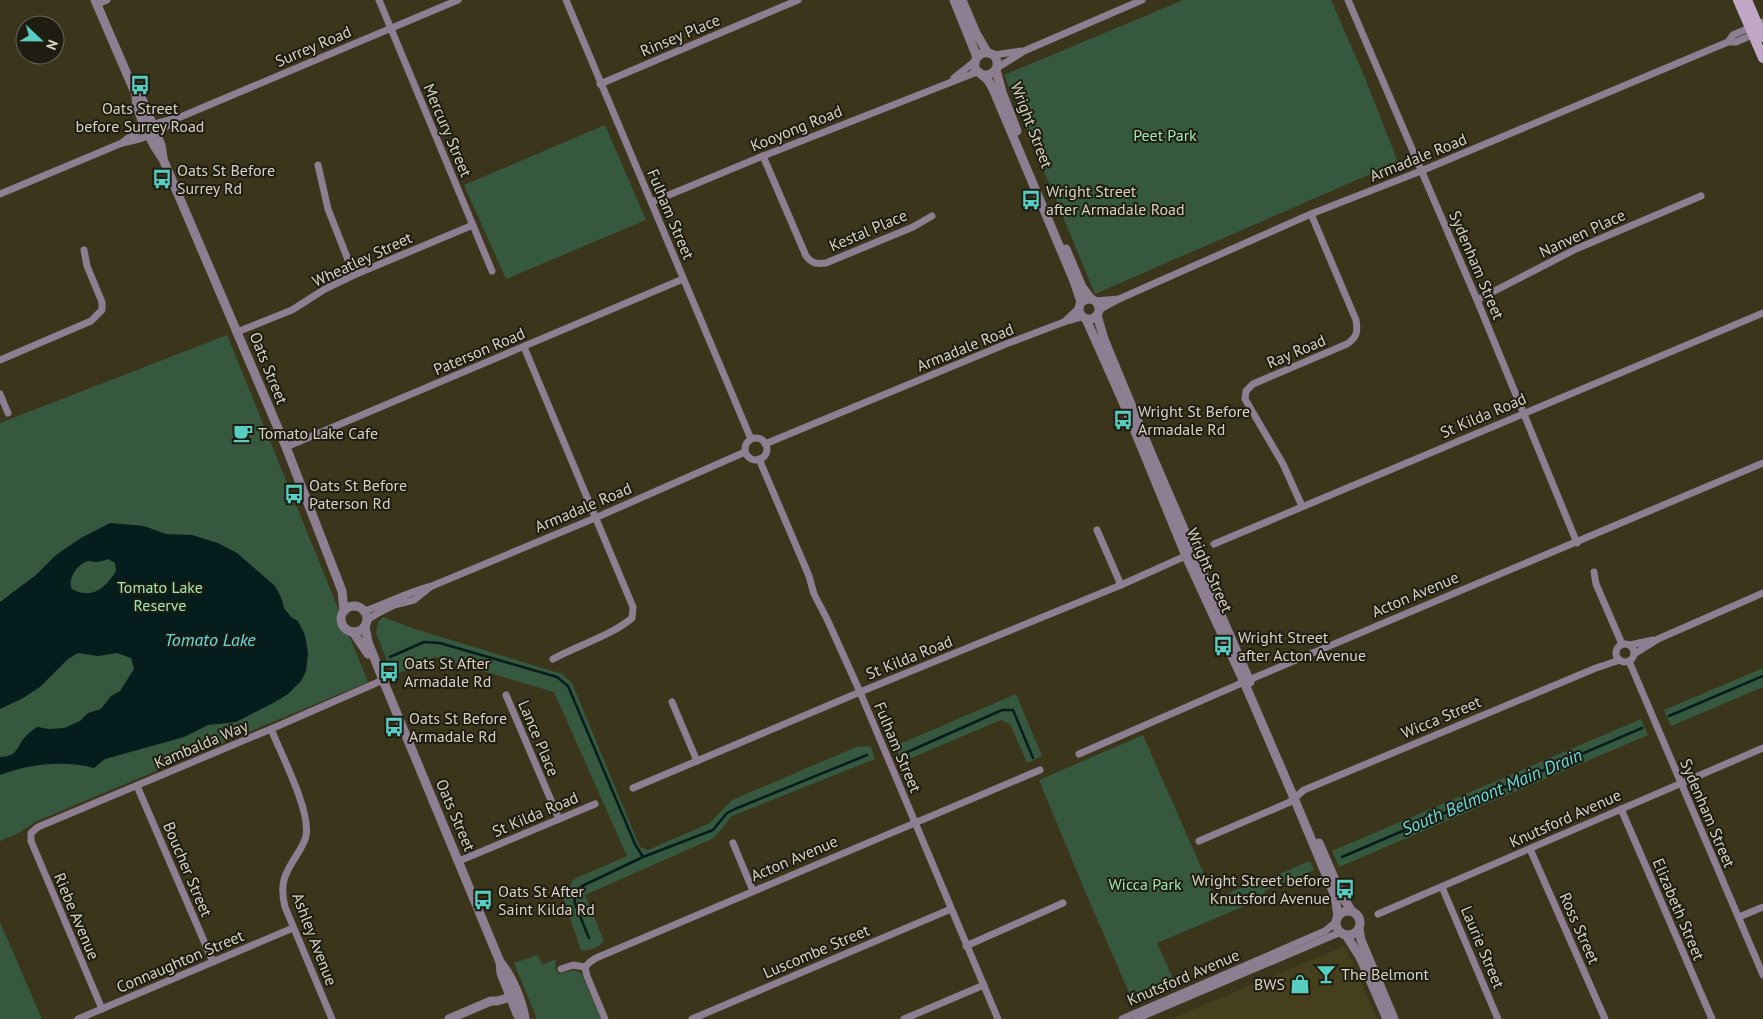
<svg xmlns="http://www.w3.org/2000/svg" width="1763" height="1019" viewBox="0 0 1763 1019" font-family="'PT Sans',sans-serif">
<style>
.built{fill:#463f1e}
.green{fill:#36583f}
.water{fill:#051d1d;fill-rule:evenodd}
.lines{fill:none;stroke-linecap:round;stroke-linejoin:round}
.stream{stroke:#051d1d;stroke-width:2.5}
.minor{stroke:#8e7e91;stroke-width:7}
.tertiary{stroke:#8e7e91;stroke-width:9}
.secondary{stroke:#c0a7c5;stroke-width:10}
.labels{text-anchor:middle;stroke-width:4;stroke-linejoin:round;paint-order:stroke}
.street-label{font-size:16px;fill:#d6d3c4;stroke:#1f1d12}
.poi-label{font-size:16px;fill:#d6d3c4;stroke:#1f1d12;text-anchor:start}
.park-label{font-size:16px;fill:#a0e8b1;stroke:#1f1d12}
.water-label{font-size:18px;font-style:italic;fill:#68dbdf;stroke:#1f1d12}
</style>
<rect width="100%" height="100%" fill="#3b351c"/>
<!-- built -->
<polygon class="built" points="1345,946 1377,1019 1170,1019"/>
<!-- green -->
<g class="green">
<polygon points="1183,0 1331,0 1365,78 1398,162 1095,294 1004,75"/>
<polygon points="605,125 646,220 506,279 464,185"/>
<polygon points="227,335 368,682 37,821 17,834 0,841 0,423"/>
<path d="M383,617L415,629L562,674L572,683L640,847L648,850L710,823L732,800L856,747L867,746L871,747L875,759L732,816L714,838L585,895L604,941C597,948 591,951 581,950L563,898L574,879L627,856L554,692L435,657L393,676L376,633L378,622Z"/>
<polygon points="1763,668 1763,687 1671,726 1664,710"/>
<polygon points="1016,694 1042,756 1027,763 1010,724 1001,720 902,762 895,746"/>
<polygon points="1641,719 1648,735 1339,867 1332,851"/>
<polygon points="1143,735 1215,899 1259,880 1260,882 1310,861 1314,870 1264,891 1266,897 1157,943 1177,987 1134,1004 1087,896 1039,780"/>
<polygon points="0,922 42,1019 0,1019"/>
<polygon points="538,955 542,965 556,959 555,967 558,974 574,970 581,973 601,1019 537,1019 514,963"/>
</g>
<!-- water -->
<path class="water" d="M110,523L144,526L166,534L192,535L218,543L237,553L275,586L281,597L284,608L291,617L298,621L305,635L308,653L306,671L301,681L288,694L275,702L236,722L208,725L184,737L105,759L94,768C64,760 29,764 0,775V757C14,756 15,753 22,741C26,735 31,731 37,727L49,729L64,728L80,721L88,713L101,709L111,696L120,691L134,669L131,658L117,653L98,656L78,653L68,659L40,687L23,698L0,709V602L36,575L56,555L81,538ZM108,559L115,563L116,571C105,588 93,600 72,589C67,579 77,564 88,561C89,561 95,562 96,562C100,562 104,560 108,559Z"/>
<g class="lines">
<!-- stream -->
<g class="stream">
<polyline points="390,657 424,642 440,643 557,677 568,686 635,844 643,857"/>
<polyline points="1669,716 1763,676"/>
<polyline points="903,754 1002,710 1013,710 1033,758"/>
<polyline points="1342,857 1642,728"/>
<polyline points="1226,903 1255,893"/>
<polyline points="589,938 575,904 574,894 582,886 643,857 713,830 727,813 735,809 867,755"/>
</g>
<!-- minor -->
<g class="minor">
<polyline points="379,0 492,271"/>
<polyline points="566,0 751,439"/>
<polyline points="1348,0 1477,300 1577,543"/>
<polyline points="97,4 107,0"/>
<polyline points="1728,42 1733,35 1763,22"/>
<polyline points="994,55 1021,51"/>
<polyline points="997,68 1024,51 1142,0"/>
<polyline points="954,78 974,62"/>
<polyline points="600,84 798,0"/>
<path d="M122,143C138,129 157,122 178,118L458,0"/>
<path d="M763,156L806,256C812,264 817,264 826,263L913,227L932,216"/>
<polyline points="318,165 328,209 354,275"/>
<path d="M0,194L122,143C142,140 160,132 176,120"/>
<polyline points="652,202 763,156 977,72"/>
<polyline points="1477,300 1576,249 1701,196"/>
<polyline points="1095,301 1119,299"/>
<polyline points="1099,310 1119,299 1311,214 1421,171 1728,42 1736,42 1757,33"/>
<polyline points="1064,322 1078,309"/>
<polyline points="237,332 292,310 325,289 354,275 473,225"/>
<path d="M524,347L633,607L632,618C611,636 578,645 553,659"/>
<polyline points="0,360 91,321 102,310 102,302 87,266 84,250"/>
<polyline points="0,394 8,413"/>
<circle cx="756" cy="449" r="11"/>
<polyline points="765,444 1006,344 1064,322 1082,317"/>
<polyline points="286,447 683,279"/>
<polyline points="759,459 809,576 814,594 827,619 860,692 998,1019"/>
<path d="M1302,506L1283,464L1245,399L1246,391L1253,384L1347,344C1357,337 1358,332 1356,320L1311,214"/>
<polyline points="1097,530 1121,585"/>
<polyline points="1214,544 1763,313"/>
<polyline points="1594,572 1596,584 1622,644"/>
<path d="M365,611C388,603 408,592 432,586L595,518L745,452"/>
<polyline points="367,620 380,612 394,605 414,600 429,588"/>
<circle cx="1625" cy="653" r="9"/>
<polyline points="1630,645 1653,640"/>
<polyline points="1634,654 1658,639 1763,593"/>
<polyline points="1629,661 1763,975"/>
<polyline points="506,695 559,819"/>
<polyline points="672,702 697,761"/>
<path d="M271,729C281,754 311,811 306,836C305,841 301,848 298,853C285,873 279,883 285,907L332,1019"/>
<polyline points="1079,754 1244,682 1763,463"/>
<polyline points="137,786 213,962"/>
<polyline points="633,788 860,692 1121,585 1190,554"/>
<polyline points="1621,809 1712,1019"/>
<polyline points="1199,841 1290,802 1304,790 1596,668 1620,660"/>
<polyline points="733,843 753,891"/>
<polyline points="1530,849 1605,1019"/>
<polyline points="459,861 595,804"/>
<polyline points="1442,887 1498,1019"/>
<polyline points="1378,914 1763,748"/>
<polyline points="1739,917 1763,907"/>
<polyline points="966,946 1063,903"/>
<polyline points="585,967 587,976 605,1019"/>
<polyline points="561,969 573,965 585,967 590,962 596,958 1040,770"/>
<polyline points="102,1009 31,841 31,833 38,827 271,729 383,680"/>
<polyline points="78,1019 293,928"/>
<polyline points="692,1019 951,909"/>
<polyline points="904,1019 984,985"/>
<polyline points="1122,1019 1325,931 1336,922"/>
<polyline points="1136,1019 1341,932"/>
</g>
<!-- tertiary -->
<g class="tertiary">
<path d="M95,0L136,95C135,111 153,146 163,159L286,447L342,591L344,611"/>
<polyline points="954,0 977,57"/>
<polyline points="962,0 976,33 987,52"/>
<polyline points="996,70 1002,92 1017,131"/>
<path d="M983,75C996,75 1001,65 994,55C983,49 973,56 975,69L988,80L993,89L1074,281L1081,302"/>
<polyline points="136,95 142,99 161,145 163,158"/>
<polyline points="1066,249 1082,287 1091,299"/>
<circle cx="1089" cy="309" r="10"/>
<polyline points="1097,315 1104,339 1151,453 1250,682"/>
<polyline points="1086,319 1123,402 1186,556 1244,682 1294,798 1335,896 1338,916"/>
<circle cx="354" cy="619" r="13"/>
<polyline points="365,627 368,642 383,680 500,962 501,973 517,1014 521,1019"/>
<polyline points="353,632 368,654"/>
<polyline points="1319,843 1342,896 1351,910"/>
<circle cx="1348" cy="923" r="12"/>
<polyline points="1359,929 1361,940 1394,1019"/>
<polyline points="1346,935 1360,957 1387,1019"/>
<path d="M500,962C511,974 523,1002 525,1019"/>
<polyline points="449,1019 491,1001 497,1001 517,995"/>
</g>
<!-- secondary -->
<g class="secondary">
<polyline points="1738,0 1763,58"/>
<polyline points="1747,0 1763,37"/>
</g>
</g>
<!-- icons -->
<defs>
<symbol id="bus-bare" viewBox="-9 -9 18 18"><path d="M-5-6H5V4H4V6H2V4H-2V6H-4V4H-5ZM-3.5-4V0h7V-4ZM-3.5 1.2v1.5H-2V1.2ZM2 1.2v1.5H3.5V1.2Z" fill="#57cec1" stroke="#1f1d12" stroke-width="2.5" paint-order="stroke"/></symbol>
<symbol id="cafe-bare" viewBox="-9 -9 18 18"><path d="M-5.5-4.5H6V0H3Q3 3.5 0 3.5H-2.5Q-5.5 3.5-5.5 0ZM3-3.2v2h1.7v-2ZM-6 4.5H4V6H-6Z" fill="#57cec1" stroke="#1f1d12" stroke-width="2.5" paint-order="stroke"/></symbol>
<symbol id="bar-bare" viewBox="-9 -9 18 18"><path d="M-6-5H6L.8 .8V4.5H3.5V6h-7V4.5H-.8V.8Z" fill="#57cec1" stroke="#1f1d12" stroke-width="2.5" paint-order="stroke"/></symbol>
<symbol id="shop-bare" viewBox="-9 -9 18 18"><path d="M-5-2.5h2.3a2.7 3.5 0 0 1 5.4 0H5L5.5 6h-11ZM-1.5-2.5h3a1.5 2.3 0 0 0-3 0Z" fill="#57cec1" stroke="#1f1d12" stroke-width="2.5" paint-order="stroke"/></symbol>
</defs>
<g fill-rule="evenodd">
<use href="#bus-bare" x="126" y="71" width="28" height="28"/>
<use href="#bus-bare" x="148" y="165" width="28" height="28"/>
<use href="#bus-bare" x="1017" y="186" width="28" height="28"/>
<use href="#bus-bare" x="1109" y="406" width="28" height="28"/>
<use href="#cafe-bare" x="229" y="419" width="28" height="28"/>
<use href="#bus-bare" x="280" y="480" width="28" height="28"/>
<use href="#bus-bare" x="1209" y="632" width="28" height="28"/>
<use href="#bus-bare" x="375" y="658" width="28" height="28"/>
<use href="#bus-bare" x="380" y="713" width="28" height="28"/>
<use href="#bus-bare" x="1331" y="875" width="28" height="28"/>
<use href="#bus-bare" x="469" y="886" width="28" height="28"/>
<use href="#bar-bare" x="1312" y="960" width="28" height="28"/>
<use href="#shop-bare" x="1286" y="970" width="28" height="28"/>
</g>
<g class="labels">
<!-- street labels -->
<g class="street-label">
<text transform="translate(680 35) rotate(-23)" y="6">Rinsey Place</text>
<text transform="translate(313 46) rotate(-23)" y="6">Surrey Road</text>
<text transform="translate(1032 125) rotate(69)" y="6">Wright Street</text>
<text transform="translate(796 128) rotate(-22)" y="6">Kooyong Road</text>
<text transform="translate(448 130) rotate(67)" y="6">Mercury Street</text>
<text transform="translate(1418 157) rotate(-22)" y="6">Armadale Road</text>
<text transform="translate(671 214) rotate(67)" y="6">Fulham Street</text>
<text transform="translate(868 230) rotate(-23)" y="6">Kestal Place</text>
<text transform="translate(1582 233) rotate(-25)" y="6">Nanven Place</text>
<text transform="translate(362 259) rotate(-25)" y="6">Wheatley Street</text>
<text transform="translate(1477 265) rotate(67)" y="6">Sydenham Street</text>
<text transform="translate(965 347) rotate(-22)" y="6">Armadale Road</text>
<text transform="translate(479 351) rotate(-23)" y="6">Paterson Road</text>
<text transform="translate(1296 351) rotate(-23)" y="6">Ray Road</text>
<text transform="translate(269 368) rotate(68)" y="6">Oats Street</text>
<text transform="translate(1483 415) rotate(-23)" y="6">St Kilda Road</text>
<text transform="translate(583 507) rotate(-23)" y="6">Armadale Road</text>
<text transform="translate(1210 570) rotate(66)" y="6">Wright Street</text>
<text transform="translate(1415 594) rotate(-23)" y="6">Acton Avenue</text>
<text transform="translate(909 657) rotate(-22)" y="6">St Kilda Road</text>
<text transform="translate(1441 717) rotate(-23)" y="6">Wicca Street</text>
<text transform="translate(539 738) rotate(67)" y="6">Lance Place</text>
<text transform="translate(201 744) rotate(-23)" y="6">Kambalda Way</text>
<text transform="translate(898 747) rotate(67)" y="6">Fulham Street</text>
<text transform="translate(1708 813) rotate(67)" y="6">Sydenham Street</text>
<text transform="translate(535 814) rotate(-23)" y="6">St Kilda Road</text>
<text transform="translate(456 815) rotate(67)" y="6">Oats Street</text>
<text transform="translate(1565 818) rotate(-24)" y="6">Knutsford Avenue</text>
<text transform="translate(794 858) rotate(-23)" y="6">Acton Avenue</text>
<text transform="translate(188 869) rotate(67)" y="6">Boucher Street</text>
<text transform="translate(1679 909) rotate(67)" y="6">Elizabeth Street</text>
<text transform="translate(77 916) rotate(67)" y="6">Riebe Avenue</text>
<text transform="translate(1580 928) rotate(66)" y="6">Ross Street</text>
<text transform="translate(315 939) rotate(69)" y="6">Ashley Avenue</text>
<text transform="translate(1483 947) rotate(67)" y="6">Laurie Street</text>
<text transform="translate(816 951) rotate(-23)" y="6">Luscombe Street</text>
<text transform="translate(180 961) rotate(-23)" y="6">Connaughton Street</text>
<text transform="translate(1183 977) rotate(-23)" y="6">Knutsford Avenue</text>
</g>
<!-- poi labels -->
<g class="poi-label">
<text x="140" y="114" text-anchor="middle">Oats Street<tspan x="140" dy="18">before Surrey Road</tspan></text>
<text x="177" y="176">Oats St Before<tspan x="177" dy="18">Surrey Rd</tspan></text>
<text x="1046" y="197">Wright Street<tspan x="1046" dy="18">after Armadale Road</tspan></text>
<text x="1138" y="417">Wright St Before<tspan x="1138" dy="18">Armadale Rd</tspan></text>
<text x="258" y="439">Tomato Lake Cafe</text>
<text x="309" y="491">Oats St Before<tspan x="309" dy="18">Paterson Rd</tspan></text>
<text x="1238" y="643">Wright Street<tspan x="1238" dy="18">after Acton Avenue</tspan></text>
<text x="404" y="669">Oats St After<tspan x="404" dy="18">Armadale Rd</tspan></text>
<text x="409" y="724">Oats St Before<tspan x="409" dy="18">Armadale Rd</tspan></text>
<text x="1330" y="886" text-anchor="end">Wright Street before<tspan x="1330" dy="18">Knutsford Avenue</tspan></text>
<text x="498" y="897">Oats St After<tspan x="498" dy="18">Saint Kilda Rd</tspan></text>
<text x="1341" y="980">The Belmont</text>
<text x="1285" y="990" text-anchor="end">BWS</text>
</g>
<!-- park labels -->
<g class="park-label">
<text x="1165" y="141">Peet Park</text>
<text x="160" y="593">Tomato Lake<tspan x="160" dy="18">Reserve</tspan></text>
<text x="1145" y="890">Wicca Park</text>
</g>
<!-- water labels -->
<g class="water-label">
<text x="210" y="646">Tomato Lake</text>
<text transform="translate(1492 792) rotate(-23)" y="6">South Belmont Main Drain</text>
</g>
</g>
<!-- north arrow -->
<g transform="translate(40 40) rotate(112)"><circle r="24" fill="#1f1d12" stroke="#686659"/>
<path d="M0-4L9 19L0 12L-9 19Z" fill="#57cec1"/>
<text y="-8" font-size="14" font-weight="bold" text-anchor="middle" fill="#d6d3c4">N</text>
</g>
</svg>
